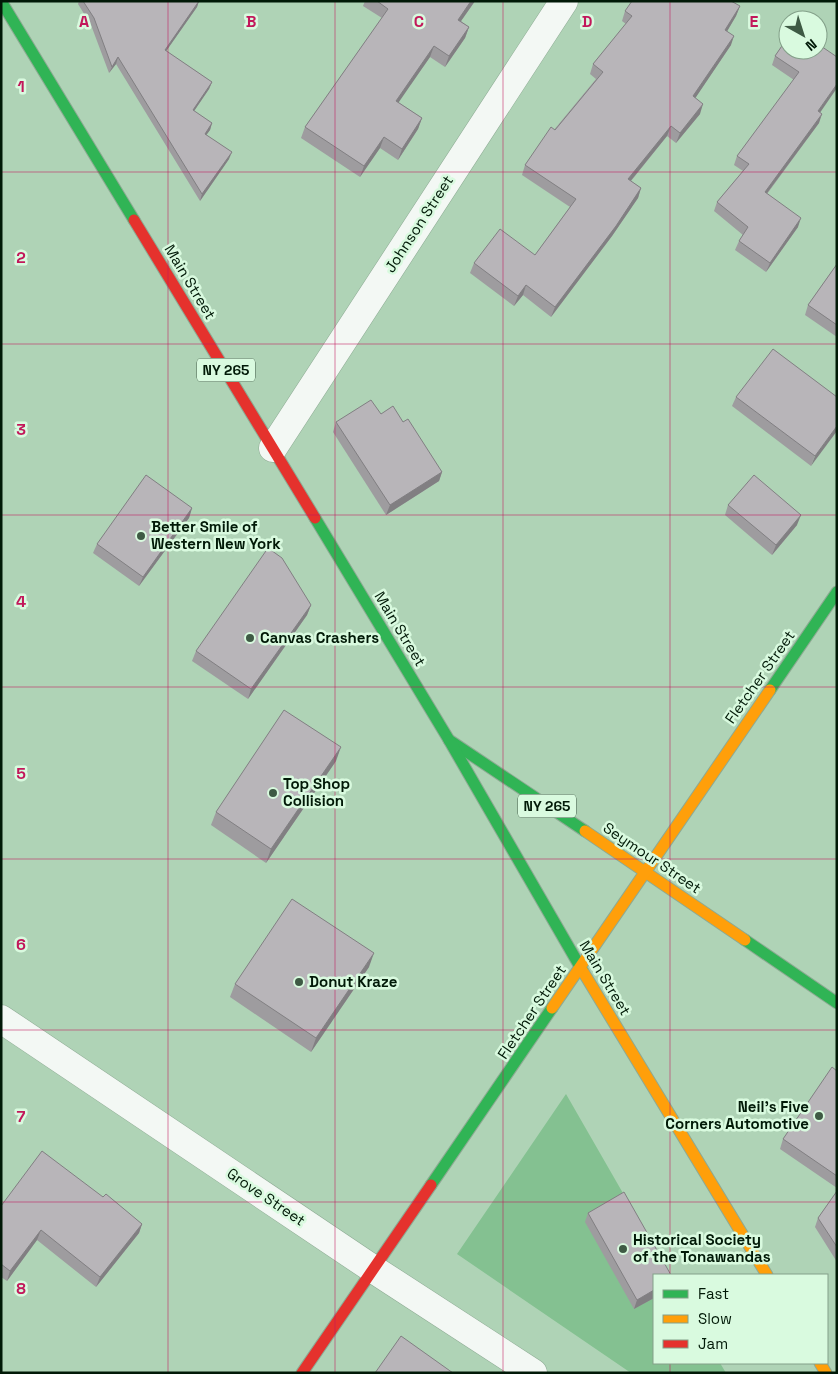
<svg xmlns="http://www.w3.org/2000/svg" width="838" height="1374" viewBox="0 0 838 1374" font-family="'Space Grotesk',sans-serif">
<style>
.green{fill:#84c191}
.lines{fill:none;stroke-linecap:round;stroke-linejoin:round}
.street-casing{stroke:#8daa93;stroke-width:29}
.fast-casing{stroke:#8daa93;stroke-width:13}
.slow-casing{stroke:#8daa93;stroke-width:13}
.jam-casing{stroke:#8daa93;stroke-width:13}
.street{stroke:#f3f8f4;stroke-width:28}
.fast{stroke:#30b455;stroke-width:11}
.slow{stroke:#ff9f0a;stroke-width:11}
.jam{stroke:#e5322d;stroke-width:11}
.wall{fill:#9e9c9f}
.shaded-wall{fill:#817f82}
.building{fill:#b8b5b9;stroke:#817f82}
.grid{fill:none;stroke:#c2185b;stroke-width:1;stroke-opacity:0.55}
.poi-dot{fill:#3e5a44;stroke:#d9fadf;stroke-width:2}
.labels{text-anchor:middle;stroke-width:5;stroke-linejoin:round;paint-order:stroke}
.shield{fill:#d9fadf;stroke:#425c48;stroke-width:1}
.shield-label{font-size:14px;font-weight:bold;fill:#011907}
.street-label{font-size:15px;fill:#011907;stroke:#d9fadf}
.poi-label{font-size:15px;font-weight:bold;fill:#011907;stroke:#d9fadf;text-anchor:start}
.grid-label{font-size:16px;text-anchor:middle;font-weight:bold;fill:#c2185b;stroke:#d9fadf;stroke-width:5;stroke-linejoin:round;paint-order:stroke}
</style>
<rect width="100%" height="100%" fill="#afd3b6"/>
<!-- green -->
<polygon class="green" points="566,1094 670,1275 654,1275 654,1363 720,1363 726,1373 631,1373 457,1254"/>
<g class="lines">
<defs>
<g id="street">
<polyline points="273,448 564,1"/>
<polyline points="1,1019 373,1269 533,1373"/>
</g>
<g id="fast">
<polyline points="1,1 134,220"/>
<polyline points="315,518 449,740 585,831"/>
<polyline points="770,690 837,592"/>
<polyline points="449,740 582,970"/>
<polyline points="745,940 837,1003"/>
<polyline points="431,1185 552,1008"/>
</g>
<g id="slow">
<polyline points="585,831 745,940"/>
<polyline points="582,970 767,1275"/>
<polyline points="552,1008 770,690"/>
<polyline points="820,1363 826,1373"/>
</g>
<g id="jam">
<polyline points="134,220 315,518"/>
<polyline points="302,1373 431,1185"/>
</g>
</defs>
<!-- street casing -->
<use href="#street" class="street-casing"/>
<!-- fast casing -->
<use href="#fast" class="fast-casing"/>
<!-- slow casing -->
<use href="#slow" class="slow-casing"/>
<!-- jam casing -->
<use href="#jam" class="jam-casing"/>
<!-- street -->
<use href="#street" class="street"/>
<!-- fast -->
<use href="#fast" class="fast"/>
<!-- slow -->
<use href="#slow" class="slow"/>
<!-- jam -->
<use href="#jam" class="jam"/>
</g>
<!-- wall -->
<g class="wall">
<polygon points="79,1 199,1 197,7 166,51 212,82 209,89 194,111 212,123 210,130 206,135 229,159 200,201 116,64 109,73 91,25 78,4"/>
<polygon points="365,1 475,1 461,21 469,27 465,38 445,67 430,57 398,102 422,118 418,129 398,160 380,148 360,177 301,138 305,127 382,18 363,6"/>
<polygon points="740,6 736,16 727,31 731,45 695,98 700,114 676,143 667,136 631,181 641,188 638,198 612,236 551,317 523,295 514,306 470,273 474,263 535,255 570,207 522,175 525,165 596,79 590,74 593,64 626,24 622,21 625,11"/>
<polygon points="788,37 820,112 819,123 767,194 798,227 766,272 735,250 739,241 743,235 714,211 717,202 743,171 734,165 737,156 794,80 772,65 775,56"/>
<polygon points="837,264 837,337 805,315 808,305"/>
<polygon points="736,397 837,397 811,466 732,406"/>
<polygon points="381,414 403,422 442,472 439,481 386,515 333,432 336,422"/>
<polygon points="728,505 797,525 772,555 725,515"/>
<polygon points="192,508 189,518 139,586 93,553 97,544"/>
<polygon points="311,605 307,615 248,699 192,661 196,651"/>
<polygon points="336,761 266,863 211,825 216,812"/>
<polygon points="369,967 311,1052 230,997 235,984"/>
<polygon points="837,1071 837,1188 780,1149 783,1139"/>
<polygon points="837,1191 837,1262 815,1227 818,1218"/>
<polygon points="103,1197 142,1224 139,1233 96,1287 37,1240 7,1281 1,1277 1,1206"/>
<polygon points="588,1213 654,1275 654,1298 634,1309 585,1222"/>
</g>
<!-- shaded-wall -->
<g class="shaded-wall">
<polygon points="199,1 197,7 162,57 165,50"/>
<polygon points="471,1 475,1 454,31 458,20"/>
<polygon points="740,6 736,16 722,40 725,30"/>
<polygon points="469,27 465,38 445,67 449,56"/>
<polygon points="734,36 731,45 690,106 693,96"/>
<polygon points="434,46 430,57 392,112 396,101"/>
<polygon points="118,57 116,64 109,73 112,67"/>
<polygon points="212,82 209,89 190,117 193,110"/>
<polygon points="837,84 837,88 815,120 818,111"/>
<polygon points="703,104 700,114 676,143 680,133"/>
<polygon points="822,114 819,123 761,201 765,192"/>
<polygon points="422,118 418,129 398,160 402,149"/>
<polygon points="212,123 210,130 202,141 205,134"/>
<polygon points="671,126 667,136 624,189 628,179"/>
<polygon points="384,137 380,148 360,177 364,166"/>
<polygon points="232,152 229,159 200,201 202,194"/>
<polygon points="641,188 638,198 612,236 551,317 555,307"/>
<polygon points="801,218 798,227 766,272 770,263"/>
<polygon points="526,285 523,295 514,306 518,296"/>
<polygon points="837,426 837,431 811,466 815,456"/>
<polygon points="442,472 439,481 386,515 390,505"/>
<polygon points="192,508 189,518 139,586 143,577"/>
<polygon points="801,515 797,525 772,555 776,545"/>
<polygon points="311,605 307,615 248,699 251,689"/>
<polygon points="341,747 336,761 266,863 271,849"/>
<polygon points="374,953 369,967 311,1052 316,1038"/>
<polygon points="142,1224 139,1233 96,1287 100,1277"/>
<polygon points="41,1230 37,1240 7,1281 10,1271"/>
<polygon points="654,1290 654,1298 634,1309 637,1300"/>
</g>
<!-- building -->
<g class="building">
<polygon points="83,1 199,1 165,50 212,82 193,110 212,123 205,134 232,152 202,194 118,57 112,67 94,18"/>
<polygon points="377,1 471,1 458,20 469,27 449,56 434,46 396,101 422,118 402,149 384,137 364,166 305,127 388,9"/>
<polygon points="632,1 731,1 740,6 725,30 734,36 693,96 703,104 680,133 671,126 628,179 641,188 616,226 555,307 526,285 518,296 474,263 500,229 535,255 576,199 525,165 551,127 555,130 603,72 593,64 632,16 625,11"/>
<polygon points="788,37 788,50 818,50 818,44 837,57 837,84 818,111 822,114 765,192 801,218 770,263 739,241 748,227 717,202 749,164 737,156 799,72 775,56"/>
<polygon points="837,264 837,325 808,305"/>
<polygon points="773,349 837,397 837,426 815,456 736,397"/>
<polygon points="371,400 381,414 393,406 403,422 408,419 442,472 390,505 336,422"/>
<polygon points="146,475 192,508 143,577 97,544"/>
<polygon points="754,475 801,515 776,545 728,505"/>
<polygon points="268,548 282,558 311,605 251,689 196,651"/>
<polygon points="284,710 341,747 271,849 216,812"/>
<polygon points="292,899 374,953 316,1038 235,984"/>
<polygon points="832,1067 837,1071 837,1176 783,1139"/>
<polygon points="42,1151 103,1197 106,1194 142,1224 100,1277 41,1230 10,1271 1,1264 1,1206"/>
<polygon points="837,1191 837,1247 818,1218"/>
<polygon points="624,1192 671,1275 654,1275 654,1290 637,1300 588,1213"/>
<polygon points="401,1336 453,1373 375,1373"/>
</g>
<!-- grid -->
<path class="grid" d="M168,1V1373M335,1V1373M503,1V1373M670,1V1275M1,172H837M1,344H837M1,515H837M1,687H837M1,859H837M1,1030H837M1,1202H837M670,1363V1373"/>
<!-- markers -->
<g class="poi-dot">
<circle cx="141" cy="536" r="5"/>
<circle cx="250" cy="638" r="5"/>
<circle cx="273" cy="793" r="5"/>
<circle cx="299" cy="982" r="5"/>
<circle cx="819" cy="1116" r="5"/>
<circle cx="623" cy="1249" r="5"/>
</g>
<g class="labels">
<!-- shield labels -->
<g class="shield">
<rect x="197" y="358.5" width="58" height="23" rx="4"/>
<rect x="518" y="794.5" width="58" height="23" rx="4"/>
</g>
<g class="shield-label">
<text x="226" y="375">NY 265</text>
<text x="547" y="811">NY 265</text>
</g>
<!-- street labels -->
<g class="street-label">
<text transform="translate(419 224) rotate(-57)" y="5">Johnson Street</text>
<text transform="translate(190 282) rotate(59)" y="5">Main Street</text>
<text transform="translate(400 629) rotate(59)" y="5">Main Street</text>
<text transform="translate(760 677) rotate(-55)" y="5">Fletcher Street</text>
<text transform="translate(652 858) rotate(34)" y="5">Seymour Street</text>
<text transform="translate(605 978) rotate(59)" y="5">Main Street</text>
<text transform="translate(532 1012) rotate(-56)" y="5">Fletcher Street</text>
<text transform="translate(266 1197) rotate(34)" y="5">Grove Street</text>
</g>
<!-- poi labels -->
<g class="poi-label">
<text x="151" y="532">Better Smile of<tspan x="151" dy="17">Western New York</tspan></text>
<text x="260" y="643">Canvas Crashers</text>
<text x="283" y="789">Top Shop<tspan x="283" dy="17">Collision</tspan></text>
<text x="309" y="987">Donut Kraze</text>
<text x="809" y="1112" text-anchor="end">Neil's Five<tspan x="809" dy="17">Corners Automotive</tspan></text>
<text x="633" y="1245">Historical Society<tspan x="633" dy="17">of the Tonawandas</tspan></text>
</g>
</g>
<g class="grid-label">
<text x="84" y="27">A</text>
<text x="251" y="27">B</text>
<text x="419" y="27">C</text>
<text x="587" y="27">D</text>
<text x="754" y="27">E</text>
<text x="21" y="92">1</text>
<text x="21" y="263">2</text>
<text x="21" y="435">3</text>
<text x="21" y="607">4</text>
<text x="21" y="779">5</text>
<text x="21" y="950">6</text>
<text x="21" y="1122">7</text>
<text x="21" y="1294">8</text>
</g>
<!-- border -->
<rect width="838" height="1374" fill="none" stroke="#011907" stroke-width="5"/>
<!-- legend -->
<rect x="653" y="1274" width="175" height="90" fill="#d9fadf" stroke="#83a089"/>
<rect x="663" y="1290" width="25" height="8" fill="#30b455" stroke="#83a089"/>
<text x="698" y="1299" font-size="15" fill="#011907">Fast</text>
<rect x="663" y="1315" width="25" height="8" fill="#ff9f0a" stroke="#83a089"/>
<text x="698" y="1324" font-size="15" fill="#011907">Slow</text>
<rect x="663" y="1340" width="25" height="8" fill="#e5322d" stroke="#83a089"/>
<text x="698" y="1349" font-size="15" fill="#011907">Jam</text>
<!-- north arrow -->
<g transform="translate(803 35) rotate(141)"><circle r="24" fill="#d9fadf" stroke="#83a089"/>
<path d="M0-4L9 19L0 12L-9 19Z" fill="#3e5a44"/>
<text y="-8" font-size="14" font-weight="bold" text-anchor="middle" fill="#011907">N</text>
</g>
</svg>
